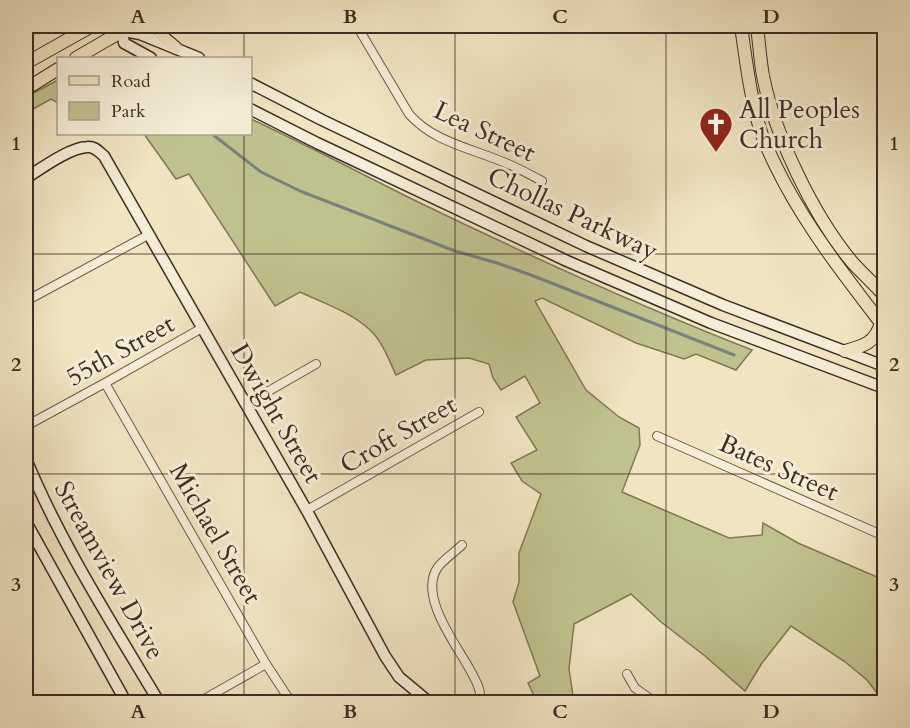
<svg xmlns="http://www.w3.org/2000/svg" width="910" height="728" viewBox="0 0 910 728" font-family="Cardo,serif">
<style>
.green{fill:#c0c28e;stroke:#807758;stroke-width:1.5}
.lines{fill:none;stroke-linecap:round;stroke-linejoin:round}
.stream{stroke:#78827e;stroke-width:3}
.street-casing{stroke:#6b5a4a;stroke-width:10}
.secondary-casing{stroke:#3f2c22;stroke-width:13}
.primary-casing{stroke:#3f2c22;stroke-width:14}
.street{stroke:#f5edd7;stroke-width:8}
.secondary{stroke:#f5edd7;stroke-width:10}
.primary{stroke:#f0e4c1;stroke-width:12}
.grid{fill:none;stroke:#3f2c22;stroke-width:1.5;stroke-opacity:0.55}
.labels{text-anchor:middle;stroke-width:6;stroke-linejoin:round;paint-order:stroke}
.poi-label{font-size:26px;fill:#3f2c22;stroke:#f5edd7;text-anchor:start}
.street-label{font-size:26px;fill:#3f2c22;stroke:#f5edd7}
.neatline{fill:none;stroke:#3f2c22;stroke-width:2}
.grid-label{font-size:20px;text-anchor:middle;font-weight:bold;fill:#3f2c22}
</style>
<rect width="100%" height="100%" fill="#f0e4c1"/>
<filter id="stains"><feTurbulence type="fractalNoise" baseFrequency=".00333" numOctaves="4"/><feColorMatrix values="0 0 0 0 .2 0 0 0 0 .09 0 0 0 0 .02 0 0 0 .5 -.17"/></filter>
<radialGradient id="worn" r=".72"><stop offset=".6" stop-color="#630" stop-opacity="0"/><stop offset="1" stop-color="#630" stop-opacity=".3"/></radialGradient>
<!-- green -->
<g class="green">
<polygon points="58,80 58,103 51,99 26,113 26,97"/>
<path d="M251,119C306,145 360,173 414,200C525,254 637,305 752,350L736,370L696,354L684,359L636,343L542,298L535,301L586,390L619,417L639,428L640,445L622,492L729,538L762,535L763,523L798,543L884,580V702L867,680L844,661L791,626L762,663L745,691L705,656L661,622L631,594L574,624L569,669L574,702H537L528,683L540,676L513,602L519,582V553L541,494L522,481L511,463L537,450L516,417L540,403L525,376L501,390L493,378L489,364L469,358L426,360L396,375C389,360 382,341 370,330C351,312 323,303 300,292L275,306L189,174L176,179L144,134H250Z"/>
</g>
<g class="lines">
<!-- stream -->
<polyline class="stream" points="212,134 261,172 300,191 455,251 497,263 531,275 734,355"/>
<defs>
<g id="street">
<path d="M357,26L409,114C434,143 475,149 508,164C520,169 531,175 542,181"/>
<polyline points="26,301 148,235"/>
<polyline points="105,383 266,664 291,702"/>
<polyline points="246,404 316,364"/>
<polyline points="26,426 105,383 202,328"/>
<polyline points="657,436 884,536"/>
<polyline points="307,510 479,412"/>
<path d="M462,545C455,552 444,559 438,567C418,595 455,643 469,668C475,679 482,690 480,702"/>
<polyline points="627,674 635,688 655,702"/>
<polyline points="199,702 266,664"/>
</g>
<g id="secondary">
<polyline points="96,26 140,34 199,58"/>
<polyline points="122,31 124,43 151,58"/>
<polyline points="250,83 322,120 586,246 723,305 884,366"/>
<polyline points="250,109 317,143 567,261 711,323 884,388"/>
<path d="M26,178C42,168 69,148 87,147C95,146 99,152 104,156L307,511L385,656L399,677L429,702"/>
<path d="M26,459C61,544 112,623 159,702"/>
<polyline points="26,522 126,702"/>
</g>
<g id="primary">
<polyline points="157,26 164,38 176,48"/>
<path d="M741,26C746,61 750,95 760,129C766,148 776,167 785,184C813,236 849,281 884,327"/>
<path d="M757,26C759,42 760,59 763,76C775,136 813,215 852,262C862,273 874,284 884,295"/>
<polyline points="76,58 131,26"/>
<polyline points="26,63 92,26"/>
<polyline points="26,89 58,69"/>
<path d="M845,351C864,346 875,343 881,323"/>
</g>
</defs>
<!-- street casing -->
<use href="#street" class="street-casing"/>
<!-- secondary casing -->
<use href="#secondary" class="secondary-casing"/>
<!-- primary casing -->
<use href="#primary" class="primary-casing"/>
<!-- street -->
<use href="#street" class="street"/>
<!-- secondary -->
<use href="#secondary" class="secondary"/>
<!-- primary -->
<use href="#primary" class="primary"/>
</g>
<!-- grid -->
<path class="grid" d="M244,26V58M455,26V702M666,26V702M244,134V702M26,254H884M26,474H884"/>
<!-- icons -->
<defs>
<symbol id="church-pin" viewBox="-11 -11 22 30"><path d="M0 17L-7.5 6A9.5 9.5 0 1 1 7.5 6Z" fill="#8f2418" stroke="#f5edd7"/><path d="M-1.2-6h2.4v3.5h3.3v2.4h-3.3V6h-2.4V-.1h-3.3v-2.4h3.3Z" fill="#fff"/></symbol>
</defs>
<g fill-rule="evenodd">
<use href="#church-pin" x="697" y="105" width="38" height="52"/>
</g>
<g class="labels">
<!-- poi labels -->
<g class="poi-label">
<text x="739" y="118">All Peoples<tspan x="739" dy="30">Church</tspan></text>
</g>
<!-- street labels -->
<g class="street-label">
<text transform="translate(485 131) rotate(25)" y="9">Lea Street</text>
<text transform="translate(573 213) rotate(25)" y="9">Chollas Parkway</text>
<text transform="translate(120 350) rotate(-29)" y="9">55th Street</text>
<text transform="translate(277 413) rotate(60)" y="9">Dwight Street</text>
<text transform="translate(398 434) rotate(-30)" y="9">Croft Street</text>
<text transform="translate(779 467) rotate(24)" y="9">Bates Street</text>
<text transform="translate(216 533) rotate(60)" y="9">Michael Street</text>
<text transform="translate(110 570) rotate(61)" y="9">Streamview Drive</text>
</g>
</g>
<!-- margin -->
<rect width="910" height="728" fill="none" stroke="#f0e4c1" stroke-width="66"/>
<!-- legend -->
<rect x="57" y="57" width="195" height="78" fill="#f5edd7" stroke="#aca08f" stroke-width="1.5"/>
<rect x="69" y="76" width="30" height="9" fill="#f0e4c1" stroke="#aca08f" stroke-width="1.5"/>
<text x="111" y="87" font-size="18" fill="#3f2c22">Road</text>
<rect x="69" y="102" width="30" height="18" fill="#c0c28e" stroke="#aca08f" stroke-width="1.5"/>
<text x="111" y="117" font-size="18" fill="#3f2c22">Park</text>
<rect x="33" y="33" width="844" height="662" class="neatline"/>
<g class="grid-label">
<text x="138" y="23">A</text>
<text x="350" y="23">B</text>
<text x="560" y="23">C</text>
<text x="771" y="23">D</text>
<text x="16" y="150">1</text>
<text x="894" y="150">1</text>
<text x="16" y="371">2</text>
<text x="894" y="371">2</text>
<text x="16" y="591">3</text>
<text x="894" y="591">3</text>
<text x="138" y="718">A</text>
<text x="350" y="718">B</text>
<text x="560" y="718">C</text>
<text x="771" y="718">D</text>
</g>
<rect width="100%" height="100%" filter="url(#stains)"/>
<rect width="100%" height="100%" fill="url(#worn)"/>
</svg>
